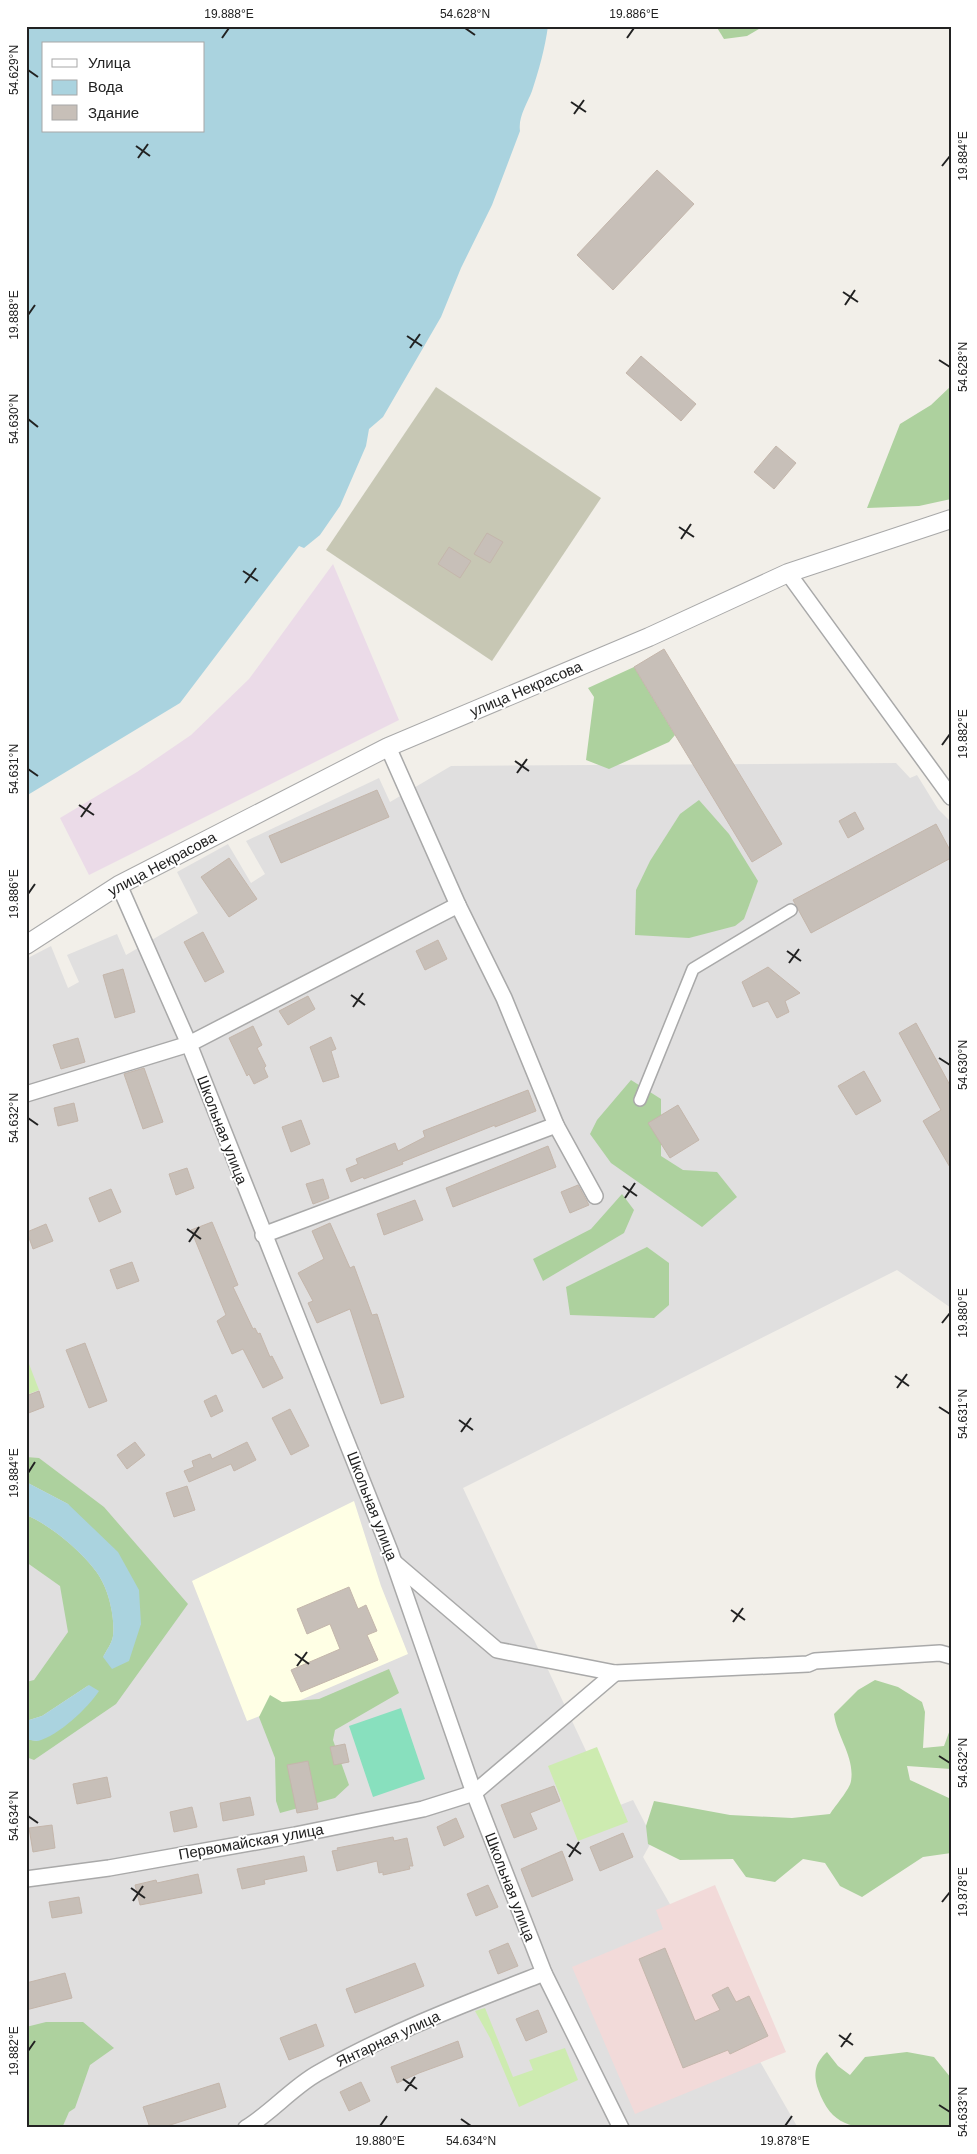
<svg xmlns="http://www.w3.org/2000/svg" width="977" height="2154" viewBox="0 0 977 2154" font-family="Arial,sans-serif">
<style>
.residential{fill:#e0dfdf}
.commercial{fill:#f2dad9}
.industrial{fill:#ebdbe8}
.education{fill:#ffffe5}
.construction{fill:#c7c7b4}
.grass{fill:#cdebb0}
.forest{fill:#add19e}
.pitch{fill:#88e0be}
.water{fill:#aad3df;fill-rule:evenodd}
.building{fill:#c7bfb8;stroke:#c4b6ab}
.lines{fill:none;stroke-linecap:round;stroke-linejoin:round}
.pedestrian-casing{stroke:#a9a9a9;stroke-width:14}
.minor-casing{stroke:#a9a9a9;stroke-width:18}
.tertiary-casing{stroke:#a9a9a9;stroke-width:20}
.pedestrian{stroke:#fff;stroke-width:11}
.minor{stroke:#fff;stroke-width:15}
.tertiary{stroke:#fff;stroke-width:18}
.ticks{fill:none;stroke:#222;stroke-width:2}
.labels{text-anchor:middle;stroke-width:4;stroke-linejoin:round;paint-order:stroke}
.street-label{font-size:15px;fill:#222;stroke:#fff}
.neatline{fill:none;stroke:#222;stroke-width:2}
.ticks-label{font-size:12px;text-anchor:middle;fill:#222}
</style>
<rect width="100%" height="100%" fill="#f2efe9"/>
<!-- residential -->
<polygon class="residential" points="896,763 910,778 917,775 938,809 951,822 951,1308 897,1270 463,1488 602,1785 615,1807 633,1800 653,1839 643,1857 798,2128 26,2128 26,959 51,946 68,988 79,982 67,955 117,934 126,955 198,913 177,872 228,844 251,883 265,874 246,841 379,778 390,802 451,766"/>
<!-- commercial -->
<polygon class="commercial" points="715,1885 786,2052 635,2114 572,1967 663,1929 656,1910"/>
<!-- industrial -->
<polygon class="industrial" points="333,564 399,720 89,875 60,818 137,772 191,735 249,679"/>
<!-- education -->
<polygon class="education" points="354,1501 381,1586 408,1654 296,1702 247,1721 192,1581"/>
<!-- construction -->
<polygon class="construction" points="436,387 601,498 492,661 326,550"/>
<!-- grass -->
<g class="grass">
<polygon points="26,1356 39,1390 26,1395"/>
<polygon points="597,1747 628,1822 578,1841 548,1766"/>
<polygon points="485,2008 513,2077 533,2070 529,2060 565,2048 578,2080 519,2107 490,2038 475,2011"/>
</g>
<!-- forest -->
<g class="forest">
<polygon points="716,26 764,26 747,36 724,39"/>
<polygon points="951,386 951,499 919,506 867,508 900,424 931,405"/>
<polygon points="634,667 675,735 669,742 609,769 586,760 594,697 588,688"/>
<polygon points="699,800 729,834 758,881 744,919 735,926 689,938 635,935 636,890 650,861 680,814"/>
<polygon points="631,1080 661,1099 661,1156 683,1170 717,1172 737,1197 702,1227 611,1163 590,1134 597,1120"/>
<polygon points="622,1194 634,1210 624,1233 543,1281 533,1259 591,1229"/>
<polygon points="647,1247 669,1263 669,1305 654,1318 570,1315 566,1287"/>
<path d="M26,1457L39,1458L104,1507L188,1604L116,1704L34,1760L26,1757V1739L37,1741L89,1685L42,1716L26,1721V1682L34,1680L68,1632L60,1586L26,1562V1515C50,1524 93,1560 103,1583C110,1597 115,1620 113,1636C112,1643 106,1651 103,1657L141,1624L68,1504L26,1482Z"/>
<polygon points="389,1669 399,1693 335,1730 333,1740 349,1785 335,1798 280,1813 276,1801 275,1758 259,1717 270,1695 282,1702 319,1699"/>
<path d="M875,1680L898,1687L922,1702L925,1712L923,1748L944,1746L951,1727V1769L907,1766L910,1780L951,1799V1853L923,1857L862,1897L840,1886L825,1863L803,1859L775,1882L746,1877L733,1859L680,1860L648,1844L646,1826L654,1801L730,1815L792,1818L830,1814C835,1806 850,1789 851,1781C855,1757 837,1737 834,1714L858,1690Z"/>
<polygon points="46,2022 83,2022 114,2048 90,2065 75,2108 69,2112 62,2128 26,2128 26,2027"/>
<path d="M827,2052L838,2066L850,2075L865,2057L907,2052L934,2057L951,2078V2124L946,2128C928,2128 910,2128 892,2128C855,2128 832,2129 818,2089C813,2073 815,2063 827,2052Z"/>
</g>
<!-- pitch -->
<polygon class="pitch" points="401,1708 425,1779 373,1797 349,1726"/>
<!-- water -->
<g class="water">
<path d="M26,26H548C545,48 539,70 532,91C527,104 518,117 520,131L492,205L461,268L441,317L383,417L369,429L366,446L340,506L320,535L304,548L299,546L180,703L26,796ZM44,44H204V131H44Z"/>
<path d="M26,1482L68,1504L118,1552L139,1590L141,1624L129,1661L112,1669L103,1657C106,1651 112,1643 113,1636C115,1621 110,1597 103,1583C93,1560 50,1524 26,1515Z"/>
<path d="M89,1685L99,1691C88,1708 58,1736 38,1741C35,1741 30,1740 26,1739V1721L42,1716Z"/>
</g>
<!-- building -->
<g class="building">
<polygon points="657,170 694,204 613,290 577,255"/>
<polygon points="641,356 696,404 681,421 626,373"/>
<polygon points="776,446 796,463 774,489 754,472"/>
<polygon points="487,533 503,542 490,563 474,554"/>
<polygon points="449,547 471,561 460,578 438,564"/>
<polygon points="664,649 782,844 752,862 634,667"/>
<polygon points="377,790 389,817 281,863 269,836"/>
<polygon points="855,812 864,829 848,838 839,821"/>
<polygon points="936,824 951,852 951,858 811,933 793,900"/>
<polygon points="229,858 257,899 229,917 201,877"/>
<polygon points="203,932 224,972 205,982 184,942"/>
<polygon points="438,940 447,959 425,970 416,951"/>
<polygon points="768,967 800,993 785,1001 789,1012 777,1018 768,1001 753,1007 742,982"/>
<polygon points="123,969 135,1012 115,1018 103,975"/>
<polygon points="308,996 315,1009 288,1025 279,1011"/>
<polygon points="916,1023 951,1087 951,1169 923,1121 941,1110 899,1033"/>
<polygon points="253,1026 262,1045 257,1048 266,1066 264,1068 268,1077 254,1084 249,1074 247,1076 229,1038"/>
<polygon points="331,1037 336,1049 331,1051 339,1077 323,1082 310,1047"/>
<polygon points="78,1038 85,1062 61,1069 53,1045"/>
<polygon points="144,1068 163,1122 143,1129 124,1074"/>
<polygon points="864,1071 881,1101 856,1115 838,1086"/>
<polygon points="528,1090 536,1111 495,1127 495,1125 402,1162 403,1164 364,1179 363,1177 351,1182 346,1169 358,1164 356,1159 395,1143 398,1151 425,1137 423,1131"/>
<polygon points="74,1103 78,1121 58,1126 54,1108"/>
<polygon points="678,1105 699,1140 670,1158 648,1123"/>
<polygon points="301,1120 310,1144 291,1152 282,1127"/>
<polygon points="548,1146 556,1167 453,1207 446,1188"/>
<polygon points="187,1168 194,1188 176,1195 169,1174"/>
<polygon points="323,1179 329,1198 313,1204 306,1184"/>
<polygon points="578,1185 589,1205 570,1213 561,1192"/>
<polygon points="111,1189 121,1212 99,1222 89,1198"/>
<polygon points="415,1200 423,1220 384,1235 377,1214"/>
<polygon points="212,1222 238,1285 233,1287 253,1329 255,1328 258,1334 260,1333 270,1357 272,1356 283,1378 263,1388 243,1349 232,1354 217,1321 226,1315 191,1230"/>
<polygon points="330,1223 350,1268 354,1266 372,1315 377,1314 404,1397 381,1404 350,1309 317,1323 308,1303 313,1301 298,1273 324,1259 312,1231"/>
<polygon points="46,1224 53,1241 33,1249 27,1232"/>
<polygon points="132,1262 139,1281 117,1289 110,1270"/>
<polygon points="85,1343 107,1401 89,1408 66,1350"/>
<polygon points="39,1391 44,1407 26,1414 26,1396"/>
<polygon points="216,1395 223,1411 211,1417 204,1401"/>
<polygon points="290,1409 309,1446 291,1455 272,1418"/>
<polygon points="135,1442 145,1455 127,1469 117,1455"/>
<polygon points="247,1442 256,1460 234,1471 231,1464 189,1482 184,1471 194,1467 192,1461 210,1454 212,1459"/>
<polygon points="187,1486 195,1510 174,1517 166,1493"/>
<polygon points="349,1587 358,1609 366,1605 377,1631 367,1635 378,1660 301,1692 291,1670 340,1649 330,1624 307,1634 297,1609"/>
<polygon points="345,1744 349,1762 334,1765 330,1747"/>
<polygon points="308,1761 318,1809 297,1813 287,1765"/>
<polygon points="107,1777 111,1797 77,1804 73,1784"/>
<polygon points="554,1786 560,1801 530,1813 537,1829 514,1838 501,1805"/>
<polygon points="250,1797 254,1815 223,1821 220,1803"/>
<polygon points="192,1807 197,1827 174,1832 170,1812"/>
<polygon points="456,1818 464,1837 444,1846 437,1827"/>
<polygon points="52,1825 55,1848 33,1852 29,1828"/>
<polygon points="623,1833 633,1857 600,1871 590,1847"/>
<polygon points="393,1837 394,1841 407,1838 413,1866 409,1866 410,1869 383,1875 383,1872 379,1873 377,1861 337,1871 332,1851 338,1850 337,1848"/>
<polygon points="562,1851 573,1880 532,1897 521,1869"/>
<polygon points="304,1856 307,1871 264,1880 265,1884 242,1889 237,1869"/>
<polygon points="198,1874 202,1893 140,1905 135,1885 156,1880 157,1883"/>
<polygon points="488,1885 498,1907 476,1916 467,1894"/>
<polygon points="79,1897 82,1913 52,1918 49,1902"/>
<polygon points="508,1943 518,1966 498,1974 489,1951"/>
<polygon points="665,1948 695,2021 720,2010 712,1995 728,1987 736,2002 749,1996 768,2036 730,2054 728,2050 683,2068 639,1959"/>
<polygon points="415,1963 424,1986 355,2013 346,1989"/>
<polygon points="65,1973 72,1998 26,2010 26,1983"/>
<polygon points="538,2010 547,2032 526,2041 516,2019"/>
<polygon points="316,2024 324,2046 289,2060 280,2038"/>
<polygon points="458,2041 463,2057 419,2073 397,2083 391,2067"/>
<polygon points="361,2082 370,2101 349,2111 340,2092"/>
<polygon points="219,2083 226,2107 161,2128 150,2128 143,2107"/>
</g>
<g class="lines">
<defs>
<polyline id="pedestrian" points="640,1100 693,969 791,910"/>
<g id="minor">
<polyline points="788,573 951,797"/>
<polyline points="388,747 458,905 504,998 556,1125 595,1196"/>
<polyline points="119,885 189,1044 390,1551 474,1793 544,1973 621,2128"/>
<polyline points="26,1094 189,1044 458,905"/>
<polyline points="263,1235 556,1125"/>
<polyline points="395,1563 497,1650 615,1673 808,1664 815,1661 940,1653 951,1656"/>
<polyline points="26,1879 109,1868 295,1835 423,1809 474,1793 615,1673"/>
<path d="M246,2128C272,2112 293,2087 318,2073C390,2032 467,2003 544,1973"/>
</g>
<polyline id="tertiary" points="26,945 119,885 388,747 649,637 788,573 951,519"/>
</defs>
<!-- pedestrian casing -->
<use href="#pedestrian" class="pedestrian-casing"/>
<!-- minor casing -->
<use href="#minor" class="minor-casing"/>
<!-- tertiary casing -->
<use href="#tertiary" class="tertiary-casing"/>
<!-- pedestrian -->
<use href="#pedestrian" class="pedestrian"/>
<!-- minor -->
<use href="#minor" class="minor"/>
<!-- tertiary -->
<use href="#tertiary" class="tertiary"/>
</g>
<!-- ticks -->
<path class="ticks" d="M465,28L475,35M222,38L229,28M627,38L634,28M28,70L38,77M571,102L586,112M574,114L584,100M136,146L150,156M138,158L148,144M942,166L950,156M843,292L858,302M845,305L855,290M28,315L35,305M407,336L422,346M410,348L420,334M939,360L950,367M28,419L38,427M679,527L694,537M681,539L691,524M243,571L258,581M245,583L256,568M942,745L950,734M515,761L529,771M28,769L38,776M517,773L527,759M79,805L94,815M81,817L91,803M28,894L35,884M787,951L801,961M789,963L799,949M351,995L365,1005M353,1007L363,993M939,1058L950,1065M28,1118L38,1125M623,1186L637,1196M625,1198L635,1183M187,1229L201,1239M189,1242L199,1227M942,1323L950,1313M895,1376L909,1386M897,1388L907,1374M939,1407L950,1414M459,1420L473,1430M461,1432L471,1418M28,1473L35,1462M731,1610L745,1620M733,1622L743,1608M295,1654L309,1664M297,1666L307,1652M939,1756L950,1763M28,1816L38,1823M567,1844L581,1854M569,1857L579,1842M131,1888L145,1898M133,1901L143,1886M942,1902L950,1892M839,2035L853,2045M841,2047L851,2033M28,2051L35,2041M403,2079L417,2089M405,2091L415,2077M939,2105L950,2112M461,2119L471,2126M380,2126L387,2116M785,2126L792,2116"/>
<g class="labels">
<!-- street labels -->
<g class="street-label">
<text transform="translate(526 689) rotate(-23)" y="5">улица Некрасова</text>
<text transform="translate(162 864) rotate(-28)" y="5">улица Некрасова</text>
<text transform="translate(222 1130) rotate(69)" y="5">Школьная улица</text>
<text transform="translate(372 1506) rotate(69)" y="5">Школьная улица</text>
<text transform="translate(251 1842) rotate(-10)" y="5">Первомайская улица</text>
<text transform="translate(510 1887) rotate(69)" y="5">Школьная улица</text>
<text transform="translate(388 2039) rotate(-25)" y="5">Янтарная улица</text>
</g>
</g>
<!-- border -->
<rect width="977" height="2154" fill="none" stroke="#ffffff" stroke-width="55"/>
<!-- legend -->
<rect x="42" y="42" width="162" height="90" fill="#ffffff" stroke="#a7a7a7"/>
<rect x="52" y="59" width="25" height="8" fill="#ffffff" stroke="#a7a7a7"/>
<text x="88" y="68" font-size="15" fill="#222222">Улица</text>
<rect x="52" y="80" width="25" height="15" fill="#aad3df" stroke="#a7a7a7"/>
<text x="88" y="92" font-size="15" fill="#222222">Вода</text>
<rect x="52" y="105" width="25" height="15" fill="#c7bfb8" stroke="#a7a7a7"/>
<text x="88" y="118" font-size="15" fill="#222222">Здание</text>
<rect x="28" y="28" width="922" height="2098" class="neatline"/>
<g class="ticks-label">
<text x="229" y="18">19.888°E</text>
<text x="465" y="18">54.628°N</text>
<text x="634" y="18">19.886°E</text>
<text transform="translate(14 70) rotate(-90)" y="4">54.629°N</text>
<text transform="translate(963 156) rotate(-90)" y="4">19.884°E</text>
<text transform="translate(14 315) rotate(-90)" y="4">19.888°E</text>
<text transform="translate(963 367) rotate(-90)" y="4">54.628°N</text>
<text transform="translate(14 419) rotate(-90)" y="4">54.630°N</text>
<text transform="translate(963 734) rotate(-90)" y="4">19.882°E</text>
<text transform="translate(14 769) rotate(-90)" y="4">54.631°N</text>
<text transform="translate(14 894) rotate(-90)" y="4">19.886°E</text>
<text transform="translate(963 1065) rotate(-90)" y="4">54.630°N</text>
<text transform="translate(14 1118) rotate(-90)" y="4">54.632°N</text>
<text transform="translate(963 1313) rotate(-90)" y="4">19.880°E</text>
<text transform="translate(963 1414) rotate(-90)" y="4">54.631°N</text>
<text transform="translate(14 1473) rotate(-90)" y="4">19.884°E</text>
<text transform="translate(963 1763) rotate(-90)" y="4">54.632°N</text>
<text transform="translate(14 1816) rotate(-90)" y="4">54.634°N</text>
<text transform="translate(963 1892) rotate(-90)" y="4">19.878°E</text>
<text transform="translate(14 2051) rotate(-90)" y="4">19.882°E</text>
<text transform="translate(963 2112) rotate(-90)" y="4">54.633°N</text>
<text x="380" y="2145">19.880°E</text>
<text x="471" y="2145">54.634°N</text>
<text x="785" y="2145">19.878°E</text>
</g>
</svg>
